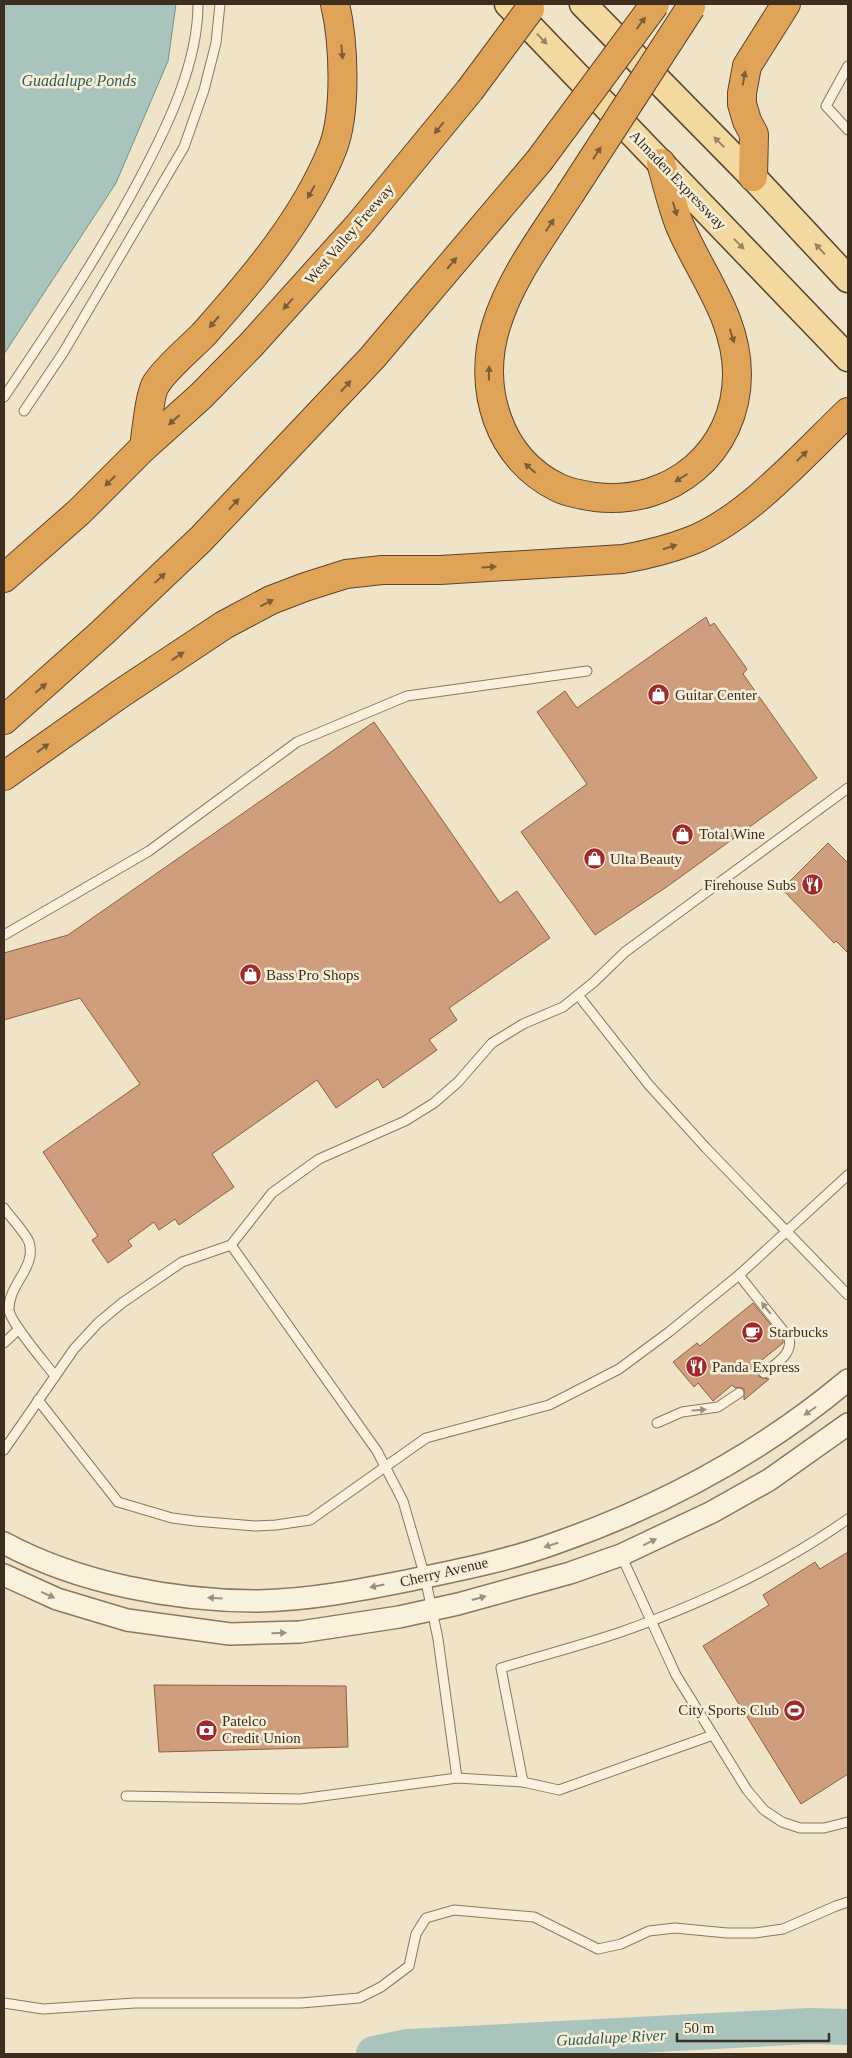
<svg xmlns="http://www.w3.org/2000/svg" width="852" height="2058" viewBox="0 0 852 2058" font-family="Georgia,serif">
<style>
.water{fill:#a9c4bc;stroke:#6f938a}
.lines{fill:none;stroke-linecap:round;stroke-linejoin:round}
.river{stroke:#a9c4bc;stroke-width:36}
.building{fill:#cf9f7d;stroke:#8d5f41}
.service-casing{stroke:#8d765c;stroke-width:11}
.tertiary-casing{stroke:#8d765c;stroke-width:24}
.primary-casing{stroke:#5b4430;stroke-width:29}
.motorway-casing{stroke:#5b4430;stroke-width:30}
.service{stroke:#faf1dc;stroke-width:9}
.tertiary{stroke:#faf1dc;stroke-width:21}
.primary{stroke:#f3d9a0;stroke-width:26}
.motorway{stroke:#e0a458;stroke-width:28}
.motorway-bridge-casing{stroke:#5b4430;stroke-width:30;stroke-linecap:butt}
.motorway-bridge{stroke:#e0a458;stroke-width:28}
.oneway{fill:#7e5d36}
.oneway2{fill:#988460}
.oneway3{fill:#9c907e}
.labels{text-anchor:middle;stroke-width:5;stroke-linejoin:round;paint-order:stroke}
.street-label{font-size:15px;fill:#3d2e20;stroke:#f7eed8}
.poi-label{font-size:15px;fill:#3d2e20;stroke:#f7eed8;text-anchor:start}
.water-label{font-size:16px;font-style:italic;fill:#2f5d5a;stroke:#f7eed8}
</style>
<rect width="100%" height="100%" fill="#f0e4c8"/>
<!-- water -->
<polygon class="water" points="4,4 176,4 168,61 116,183 4,354"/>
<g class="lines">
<!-- river -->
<polyline class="river" points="374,2054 408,2047 809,2026 848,2027"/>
</g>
<!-- building -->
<g class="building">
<polygon points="706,617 710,626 714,623 747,669 743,674 817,778 668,886 595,935 521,832 587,784 537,712 565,691 577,708"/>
<polygon points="374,722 500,903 517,891 550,938 449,1008 457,1020 429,1040 437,1050 383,1088 378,1079 336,1108 317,1080 212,1154 234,1187 179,1225 175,1219 159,1230 154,1222 128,1241 132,1246 108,1263 92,1240 98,1236 43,1152 140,1084 80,998 4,1020 4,953 68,935"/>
<polygon points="828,843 848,863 848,953 836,941 834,943 782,889"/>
<polygon points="753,1303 783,1340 783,1343 757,1364 760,1368 758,1373 759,1377 769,1379 744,1400 744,1389 739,1387 735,1388 732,1385 713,1401 698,1383 694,1387 673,1362 697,1343 700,1346"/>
<polygon points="848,1552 848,1774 801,1804 703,1646 769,1605 763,1595 815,1562 820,1569"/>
<polygon points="154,1685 346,1686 348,1747 159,1752"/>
</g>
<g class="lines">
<defs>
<g id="service">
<polyline points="848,66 826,106 848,130"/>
<path d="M4,397C52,326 100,254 140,178C167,127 198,64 198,4"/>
<polyline points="24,411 63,353 184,147 204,90 216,43 220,4"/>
<polyline points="4,935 149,851 297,742 407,696 587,671"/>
<polyline points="578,995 649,1085 706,1148 848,1295"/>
<path d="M4,1208C10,1217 25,1232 29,1242C37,1268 8,1284 9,1310C10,1322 46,1364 55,1376"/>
<polyline points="231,1245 377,1451 403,1501 425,1577 438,1639 457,1778"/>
<path d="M739,1275L789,1338C793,1355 775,1364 764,1373"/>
<polyline points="4,1343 19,1329"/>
<polyline points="38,1400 118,1502 172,1518 195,1521 255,1526 276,1525 310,1520 426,1438 549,1405 619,1369 669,1332 739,1275 848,1175"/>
<polyline points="657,1423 682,1412 718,1407 739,1393"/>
<polyline points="4,1450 74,1349 98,1323 122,1303 182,1262 231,1245 272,1193 319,1159 405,1121 434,1103 458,1082 492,1043 523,1024 563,1007 594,982 625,952 848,788"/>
<polyline points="621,1555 676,1675 747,1790 764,1810 782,1822 800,1828 824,1828 848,1822"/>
<path d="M523,1782L501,1668C540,1656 579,1646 618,1633C699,1605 778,1568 848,1519"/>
<polyline points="126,1796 300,1799 457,1778 523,1782 559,1790 713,1735"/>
<polyline points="4,2003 43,2009 135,2003 301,2003 359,1998 381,1987 409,1966 416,1934 426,1918 454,1910 534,1917 598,1949 621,1944 649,1931 675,1928 727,1933 755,1933 783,1929 836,1906 848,1902"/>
</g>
<g id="tertiary">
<path d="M4,1543C79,1583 173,1601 258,1601C310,1600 361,1590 411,1580C459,1570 510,1560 556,1543C662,1506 762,1452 848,1380"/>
<polyline points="4,1575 57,1599 127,1620 230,1634 300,1632 399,1617 458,1604 570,1573 621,1555 712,1512 769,1480 848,1424"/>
</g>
<g id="primary">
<polyline points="508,4 848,358"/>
<polyline points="583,4 753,177 848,279"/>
</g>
<g id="motorway">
<polyline points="753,177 754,134 747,121 742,104 742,93 747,66 786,4"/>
<path d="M570,194C543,236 511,277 496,326C477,388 498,459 559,488C569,493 583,495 595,497C671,506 737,452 737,374C737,318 701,275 680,226C672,206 667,183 661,163"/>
<path d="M144,447C146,434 150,392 156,384C166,368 189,349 203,335C252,280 305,218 332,150C347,113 344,42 335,4"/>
<polyline points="4,578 79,512 144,447 201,396 251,345 359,225 470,90"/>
<polyline points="4,720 103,632 201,539 372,358 539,161"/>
<path d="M4,776L120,694L224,625L271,600L305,587L346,574L382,570H440L623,559C646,555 670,549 693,540C749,517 804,454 848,412"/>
</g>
</defs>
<!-- service casing -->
<use href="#service" class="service-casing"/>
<!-- tertiary casing -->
<use href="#tertiary" class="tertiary-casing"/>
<!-- primary casing -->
<use href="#primary" class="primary-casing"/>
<!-- motorway casing -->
<use href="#motorway" class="motorway-casing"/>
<!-- service -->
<use href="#service" class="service"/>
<!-- tertiary -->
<use href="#tertiary" class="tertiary"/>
<!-- primary -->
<use href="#primary" class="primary"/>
<!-- motorway -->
<use href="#motorway" class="motorway"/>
<defs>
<g id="motorway-bridge">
<polyline points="470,90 530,9"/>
<polyline points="539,161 655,4"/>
<polyline points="570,194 691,7"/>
</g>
</defs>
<!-- motorway-bridge casing -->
<use href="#motorway-bridge" class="motorway-bridge-casing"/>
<!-- motorway-bridge -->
<use href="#motorway-bridge" class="motorway-bridge"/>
</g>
<!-- one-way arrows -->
<defs><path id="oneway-solid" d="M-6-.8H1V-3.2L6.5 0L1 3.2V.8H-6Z" transform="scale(1.25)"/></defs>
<g class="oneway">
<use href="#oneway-solid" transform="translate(641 23) rotate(-54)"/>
<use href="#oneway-solid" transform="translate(342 52) rotate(85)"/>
<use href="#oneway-solid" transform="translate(744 78) rotate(-80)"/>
<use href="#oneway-solid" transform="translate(439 128) rotate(129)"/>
<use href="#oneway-solid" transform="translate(597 153) rotate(-57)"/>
<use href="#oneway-solid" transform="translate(311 192) rotate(119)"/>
<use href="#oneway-solid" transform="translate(675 209) rotate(74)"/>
<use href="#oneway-solid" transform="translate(550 225) rotate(-57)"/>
<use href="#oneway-solid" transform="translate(452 263) rotate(-50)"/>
<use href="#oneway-solid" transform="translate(288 304) rotate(132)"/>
<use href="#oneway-solid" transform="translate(214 322) rotate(130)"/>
<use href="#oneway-solid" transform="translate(732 336) rotate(73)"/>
<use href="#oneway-solid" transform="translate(489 373) rotate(-89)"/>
<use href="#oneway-solid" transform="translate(346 386) rotate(-47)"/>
<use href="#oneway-solid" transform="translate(174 420) rotate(138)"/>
<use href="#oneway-solid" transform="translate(802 456) rotate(-44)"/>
<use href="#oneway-solid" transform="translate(530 468) rotate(-139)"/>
<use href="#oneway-solid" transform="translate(681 478) rotate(148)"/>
<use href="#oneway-solid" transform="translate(110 481) rotate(135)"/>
<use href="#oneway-solid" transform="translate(234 504) rotate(-47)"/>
<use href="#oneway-solid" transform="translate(670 547) rotate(-18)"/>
<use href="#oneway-solid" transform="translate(489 567) rotate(-3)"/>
<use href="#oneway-solid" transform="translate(160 578) rotate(-43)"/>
<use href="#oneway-solid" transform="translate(267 603) rotate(-27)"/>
<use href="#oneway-solid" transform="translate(178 656) rotate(-33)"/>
<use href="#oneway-solid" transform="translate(41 688) rotate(-40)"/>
<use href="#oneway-solid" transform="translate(43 748) rotate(-36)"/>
</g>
<g class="oneway2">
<use href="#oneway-solid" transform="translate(542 39) rotate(46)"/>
<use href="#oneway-solid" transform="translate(719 142) rotate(-135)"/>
<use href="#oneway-solid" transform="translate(739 244) rotate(46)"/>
<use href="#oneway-solid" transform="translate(820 249) rotate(-133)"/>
</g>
<g class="oneway3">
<use href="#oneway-solid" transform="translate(766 1308) rotate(-129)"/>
<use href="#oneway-solid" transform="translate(699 1410) rotate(-3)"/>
<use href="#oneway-solid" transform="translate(810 1411) rotate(145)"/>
<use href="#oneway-solid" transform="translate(650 1542) rotate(-26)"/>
<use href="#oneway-solid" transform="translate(551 1545) rotate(163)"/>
<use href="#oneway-solid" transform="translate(377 1586) rotate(169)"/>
<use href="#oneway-solid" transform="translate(48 1595) rotate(24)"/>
<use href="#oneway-solid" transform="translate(215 1598) rotate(-177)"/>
<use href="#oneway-solid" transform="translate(479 1598) rotate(-15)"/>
<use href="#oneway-solid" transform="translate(279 1633) rotate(-1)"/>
</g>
<!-- icons -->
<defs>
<symbol id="shop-disc" viewBox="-11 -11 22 22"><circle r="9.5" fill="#9e2a2b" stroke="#f7eed8"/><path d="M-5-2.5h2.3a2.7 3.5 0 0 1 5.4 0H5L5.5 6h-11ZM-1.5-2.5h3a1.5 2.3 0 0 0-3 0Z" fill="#fff"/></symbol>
<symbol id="restaurant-disc" viewBox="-11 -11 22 22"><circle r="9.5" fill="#9e2a2b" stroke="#f7eed8"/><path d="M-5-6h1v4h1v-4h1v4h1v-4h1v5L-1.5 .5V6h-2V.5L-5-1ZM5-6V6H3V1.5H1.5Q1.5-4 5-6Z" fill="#fff"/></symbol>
<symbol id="cafe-disc" viewBox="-11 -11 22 22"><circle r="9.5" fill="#9e2a2b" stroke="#f7eed8"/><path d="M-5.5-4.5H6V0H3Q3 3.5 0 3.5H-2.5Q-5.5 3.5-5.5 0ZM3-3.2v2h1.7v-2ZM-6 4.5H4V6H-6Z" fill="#fff"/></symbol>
<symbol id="stadium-disc" viewBox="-11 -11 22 22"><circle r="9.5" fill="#9e2a2b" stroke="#f7eed8"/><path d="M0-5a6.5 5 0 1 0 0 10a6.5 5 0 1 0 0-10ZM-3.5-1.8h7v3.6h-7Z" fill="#fff"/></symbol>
<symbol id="bank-disc" viewBox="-11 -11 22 22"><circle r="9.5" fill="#9e2a2b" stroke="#f7eed8"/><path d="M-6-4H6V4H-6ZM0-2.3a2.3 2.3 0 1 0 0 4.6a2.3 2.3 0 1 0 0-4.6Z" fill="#fff"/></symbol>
</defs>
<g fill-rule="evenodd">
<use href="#shop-disc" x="646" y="682" width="25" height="25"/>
<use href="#shop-disc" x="670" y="822" width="25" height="25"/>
<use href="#shop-disc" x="582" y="846" width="25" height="25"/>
<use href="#restaurant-disc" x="800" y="872" width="25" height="25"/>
<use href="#shop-disc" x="238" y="962" width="25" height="25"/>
<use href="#cafe-disc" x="740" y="1320" width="25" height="25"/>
<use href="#restaurant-disc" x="684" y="1354" width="25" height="25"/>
<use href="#stadium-disc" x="782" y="1698" width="25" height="25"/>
<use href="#bank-disc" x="194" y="1718" width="25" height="25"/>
</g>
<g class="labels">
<!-- street labels -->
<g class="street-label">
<text transform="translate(678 180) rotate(46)" y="5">Almaden Expressway</text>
<text transform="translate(349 234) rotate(-49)" y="5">West Valley Freeway</text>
<text transform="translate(444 1572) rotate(-13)" y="5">Cherry Avenue</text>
</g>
<!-- poi labels -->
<g class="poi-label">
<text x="675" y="700">Guitar Center</text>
<text x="699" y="839">Total Wine</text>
<text x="610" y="864">Ulta Beauty</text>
<text x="796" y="890" text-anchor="end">Firehouse Subs</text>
<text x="266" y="980">Bass Pro Shops</text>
<text x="769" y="1337">Starbucks</text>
<text x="712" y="1372">Panda Express</text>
<text x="779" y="1715" text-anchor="end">City Sports Club</text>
<text x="222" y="1726">Patelco<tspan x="222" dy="17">Credit Union</tspan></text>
</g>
<!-- water labels -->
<g class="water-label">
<text x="79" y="86">Guadalupe Ponds</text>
<text transform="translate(611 2037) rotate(-3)" y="6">Guadalupe River</text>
</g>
</g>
<!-- border -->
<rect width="852" height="2058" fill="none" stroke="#3d2e20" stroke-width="10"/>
<!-- scale -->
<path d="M677 2033v8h152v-8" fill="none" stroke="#3d2e20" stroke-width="2.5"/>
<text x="684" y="2033" font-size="15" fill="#3d2e20" stroke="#f7eed8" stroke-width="4" paint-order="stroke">50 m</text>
</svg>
